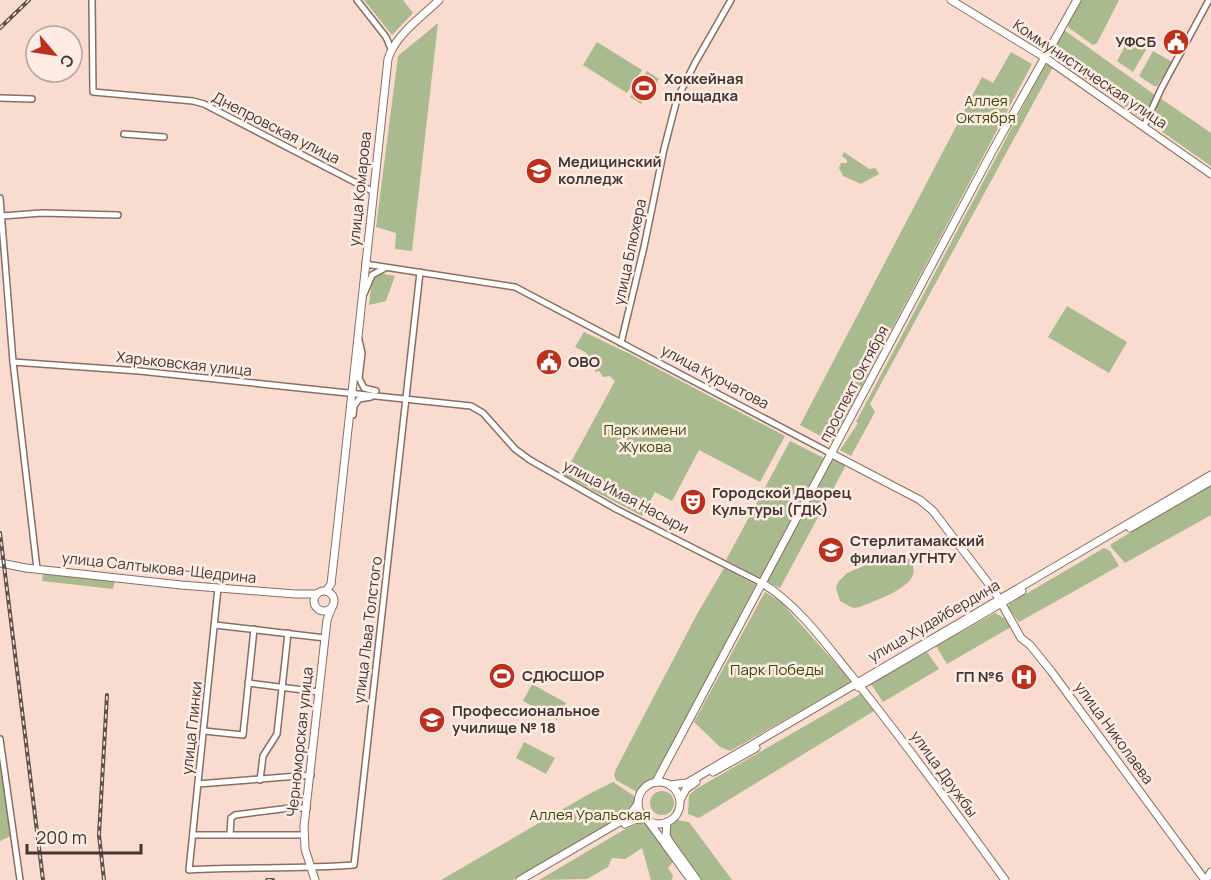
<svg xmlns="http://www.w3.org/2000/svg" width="1211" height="880" viewBox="0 0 1211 880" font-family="Manrope,sans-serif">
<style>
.green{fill:#a8ba8e}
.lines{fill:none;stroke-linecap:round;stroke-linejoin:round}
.minor-casing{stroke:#896f63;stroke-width:8}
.major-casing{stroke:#896f63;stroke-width:9}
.minor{stroke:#fff;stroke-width:5}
.major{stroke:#fff;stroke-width:7}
.rail-casing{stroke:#5e504a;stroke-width:4}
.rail{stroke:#feece4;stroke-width:1.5;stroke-dasharray:4.5;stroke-linecap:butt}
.labels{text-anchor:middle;stroke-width:5;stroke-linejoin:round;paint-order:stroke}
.poi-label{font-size:15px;font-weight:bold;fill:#423732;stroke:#feece4;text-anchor:start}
.street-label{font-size:15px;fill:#423732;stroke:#feece4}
.park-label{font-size:15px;fill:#384c05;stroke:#feece4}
</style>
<rect width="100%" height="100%" fill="#f9dccf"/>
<!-- green -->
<g class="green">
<polygon points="364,0 403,0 413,13 392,35"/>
<polygon points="1079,0 1119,0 1097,43 1093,45 1069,28 1067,22"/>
<polygon points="438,23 412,251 395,249 396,233 376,227 398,56"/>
<polygon points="1064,30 1155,95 1144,120 1051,55"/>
<polygon points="1130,37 1147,48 1133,72 1117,61"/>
<polygon points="597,42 642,70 627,93 583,65"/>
<polygon points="1153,51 1172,62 1157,86 1154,86 1139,76"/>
<polygon points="1011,52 1032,64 832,442 800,425 982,77 993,83"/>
<polygon points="1045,65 1054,65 870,404 875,412 851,456 840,450 858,423 856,422"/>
<polygon points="647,71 659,79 641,104 630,97"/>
<polygon points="1160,98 1211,133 1211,166 1148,122"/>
<polygon points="844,152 869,169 875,168 879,174 861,184 843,176 839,168 841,163 847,163 847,160 842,156"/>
<polygon points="379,273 395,276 386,301 369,305 372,281"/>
<polygon points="1067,306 1127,342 1109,373 1048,337"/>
<polygon points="584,332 630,354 785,436 760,482 699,450 672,501 655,492 642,516 564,475 615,381 610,376 603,377 599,371 595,372 596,363 585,352 575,347"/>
<polygon points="790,441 824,458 761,578 726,560"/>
<polygon points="833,458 846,465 780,588 766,581"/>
<polygon points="1211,485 1211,515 1125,563 1111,547 1111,544"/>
<polygon points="1104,548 1110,551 1119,566 1019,622 1008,608 1009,604"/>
<path d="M894,553C902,554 911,557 913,566C920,587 875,600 860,607L853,608L840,601L836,588L838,582L847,573Z"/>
<polygon points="724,568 756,585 655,778 637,792 616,780 614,775 616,769 696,616"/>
<polygon points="43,573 115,581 113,589 42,581"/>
<polygon points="765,592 781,602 852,682 730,751 720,747 694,722"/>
<polygon points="995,613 1006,619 1011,627 947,664 936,646"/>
<polygon points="927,652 939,669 883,702 871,684"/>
<polygon points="532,684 566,703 557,720 523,701"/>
<polygon points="862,693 874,711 699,818 688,814 689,795 696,789"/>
<polygon points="524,742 555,758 546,774 516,758"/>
<polygon points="0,759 13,835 0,841"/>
<polygon points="613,782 634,796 634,803 624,817 513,880 441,880 589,794"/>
<circle cx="662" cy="803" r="12"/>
<polygon points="677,820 689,822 732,880 701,880 670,837 668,829"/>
<polygon points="643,822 648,826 672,858 672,863 668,868 673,876 672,880 651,880 642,848 625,859 612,858 608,867 587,879 539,880 627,828"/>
</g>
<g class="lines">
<defs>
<g id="minor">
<polyline points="92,0 93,92 193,101 204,104 372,191"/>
<polyline points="357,0 386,37 391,49"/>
<polyline points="0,98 32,99"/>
<polyline points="1144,126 1162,87 1209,0"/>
<polyline points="124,134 164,137"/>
<polyline points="0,198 13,362 37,569"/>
<polyline points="2,216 42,213 118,215"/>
<polyline points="365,264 515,287 832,454"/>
<polyline points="364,294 372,275 385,268"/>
<polyline points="359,340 362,353 359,378 364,388 376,391"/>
<polyline points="621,343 644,247 664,149 677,99 695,63 731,0"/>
<polyline points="13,362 139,371 471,406 483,413 515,449 530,460 616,509 762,583"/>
<polyline points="353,415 354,406 359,399 371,397"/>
<path d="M218,588L189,870C244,867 299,869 354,865L420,272"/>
<polyline points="215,625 325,638"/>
<polyline points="248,683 319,692"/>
<polyline points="204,731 243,735 254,629"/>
<polyline points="0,739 20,880"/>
<polyline points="260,780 263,756 277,734 288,633"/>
<polyline points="198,784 311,775"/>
<polyline points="230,834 231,818 235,815 290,808 307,808"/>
<polyline points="193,835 304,835"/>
</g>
<g id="major">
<polyline points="951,0 1044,57 1211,174"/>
<polyline points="832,454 920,500 933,511 995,592 1021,638 1030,645 1051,671 1205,880"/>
<polyline points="1130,528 1211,481"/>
<polyline points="0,563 26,568 181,585 295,594 317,594"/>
<path d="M762,583C798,605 824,642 851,675C904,741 955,811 1005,880"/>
<circle cx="324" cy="601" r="10"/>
<path d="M326,591L331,584L337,531L388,59C395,35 422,17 439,0"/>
<polyline points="858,687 1022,591"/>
<polyline points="713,772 756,748"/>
<polyline points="656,782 994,148 1077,0"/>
<circle cx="659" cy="803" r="21"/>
<polyline points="670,785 687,783 1211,475"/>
<polyline points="680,800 686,789 696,782"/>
<polyline points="649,822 691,880"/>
<polyline points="667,822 666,835 669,841 697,880"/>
<polyline points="625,824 634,820 645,818"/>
<polyline points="315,880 305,849 304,826 327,620 332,607"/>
<polyline points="520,880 628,817 638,804"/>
<polyline points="1206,880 1211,872"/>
</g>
</defs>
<!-- minor casing -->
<use href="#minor" class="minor-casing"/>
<!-- major casing -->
<use href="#major" class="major-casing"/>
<!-- minor -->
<use href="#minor" class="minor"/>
<!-- major -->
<use href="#major" class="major"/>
<defs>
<g id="rail">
<polyline points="0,28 29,0"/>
<polyline points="0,533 43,880"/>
<polyline points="104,880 99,835 107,695"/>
<polyline points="267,880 273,880"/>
</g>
</defs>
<!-- rail casing -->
<use href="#rail" class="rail-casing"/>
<!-- rail -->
<use href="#rail" class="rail"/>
</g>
<!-- icons -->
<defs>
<symbol id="civic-disc" viewBox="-11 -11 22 22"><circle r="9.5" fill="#bd301e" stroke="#feece4"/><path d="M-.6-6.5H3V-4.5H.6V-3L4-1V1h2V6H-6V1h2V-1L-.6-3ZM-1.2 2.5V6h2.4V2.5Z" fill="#fff"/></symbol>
<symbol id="stadium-disc" viewBox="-11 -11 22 22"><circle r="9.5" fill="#bd301e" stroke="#feece4"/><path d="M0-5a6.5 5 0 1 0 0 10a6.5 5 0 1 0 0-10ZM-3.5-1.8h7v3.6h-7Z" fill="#fff"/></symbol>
<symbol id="university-disc" viewBox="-11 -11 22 22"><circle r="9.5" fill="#bd301e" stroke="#feece4"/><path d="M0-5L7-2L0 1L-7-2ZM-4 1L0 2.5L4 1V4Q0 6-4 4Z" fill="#fff"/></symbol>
<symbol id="theatre-disc" viewBox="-11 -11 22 22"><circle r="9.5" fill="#bd301e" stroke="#feece4"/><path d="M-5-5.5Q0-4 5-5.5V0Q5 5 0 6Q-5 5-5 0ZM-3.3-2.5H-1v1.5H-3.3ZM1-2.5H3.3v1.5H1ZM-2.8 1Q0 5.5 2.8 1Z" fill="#fff"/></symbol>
<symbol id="hospital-disc" viewBox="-11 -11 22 22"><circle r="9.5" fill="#bd301e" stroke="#feece4"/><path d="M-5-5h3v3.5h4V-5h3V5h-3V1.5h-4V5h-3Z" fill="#fff"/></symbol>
</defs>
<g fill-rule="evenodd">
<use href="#civic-disc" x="1161" y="27" width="30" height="30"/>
<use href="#stadium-disc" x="629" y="73" width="30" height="30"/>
<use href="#university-disc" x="524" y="156" width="30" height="30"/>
<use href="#civic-disc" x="534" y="347" width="30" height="30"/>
<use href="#theatre-disc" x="678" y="487" width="30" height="30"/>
<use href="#university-disc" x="816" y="535" width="30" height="30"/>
<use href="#stadium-disc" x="487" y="661" width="30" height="30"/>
<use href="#hospital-disc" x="1009" y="662" width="30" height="30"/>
<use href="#university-disc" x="417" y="705" width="30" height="30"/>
</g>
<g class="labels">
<!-- poi labels -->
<g class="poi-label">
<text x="1156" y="47" text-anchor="end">УФСБ</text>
<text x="664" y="84">Хоккейная<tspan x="664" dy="17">площадка</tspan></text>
<text x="558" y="167">Медицинский<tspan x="558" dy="17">колледж</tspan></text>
<text x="568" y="367">ОВО</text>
<text x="712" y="498">Городской Дворец<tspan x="712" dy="17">Культуры (ГДК)</tspan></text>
<text x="850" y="546">Стерлитамакский<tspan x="850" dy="17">филиал УГНТУ</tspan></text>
<text x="522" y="681">СДЮСШОР</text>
<text x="1004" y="682" text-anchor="end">ГП №6</text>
<text x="452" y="716">Профессиональное<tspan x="452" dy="17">училище № 18</tspan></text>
</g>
<!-- street labels -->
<g class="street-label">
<text transform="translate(1090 74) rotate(34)" y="5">Коммунистическая улица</text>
<text transform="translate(276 128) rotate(27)" y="5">Днепровская улица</text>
<text transform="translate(360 189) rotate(-84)" y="5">улица Комарова</text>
<text transform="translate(630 252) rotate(-78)" y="5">улица Блюхера</text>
<text transform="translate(184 364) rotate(6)" y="5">Харьковская улица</text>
<text transform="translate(715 377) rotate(28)" y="5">улица Курчатова</text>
<text transform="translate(854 384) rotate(-62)" y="5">проспект Октября</text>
<text transform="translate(626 497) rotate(28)" y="5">улица Имая Насыри</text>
<text transform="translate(159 568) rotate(6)" y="5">улица Салтыкова-Щедрина</text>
<text transform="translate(934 621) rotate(-30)" y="5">улица Худайбердина</text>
<text transform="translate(368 630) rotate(-83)" y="5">улица Льва Толстого</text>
<text transform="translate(192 728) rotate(-84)" y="5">улица Глинки</text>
<text transform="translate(1114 733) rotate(54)" y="5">улица Николаева</text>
<text transform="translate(300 742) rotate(-84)" y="5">Черноморская улица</text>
<text transform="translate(944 774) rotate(54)" y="5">улица Дружбы</text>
</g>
<!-- park labels -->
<g class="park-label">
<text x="986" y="106">Аллея<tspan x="986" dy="17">Октября</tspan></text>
<text x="645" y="435">Парк имени<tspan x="645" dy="17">Жукова</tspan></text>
<text x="777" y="675">Парк Победы</text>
<text x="590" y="820">Аллея Уральская</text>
</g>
</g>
<!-- north arrow -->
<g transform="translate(54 54) rotate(119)"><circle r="28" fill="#feece4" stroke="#b3a49d" stroke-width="1.5"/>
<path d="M0-4.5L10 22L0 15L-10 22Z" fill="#bd301e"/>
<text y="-9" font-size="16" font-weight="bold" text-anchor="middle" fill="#423732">С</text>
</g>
<!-- scale -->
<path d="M27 844v9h114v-9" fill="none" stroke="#423732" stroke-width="3"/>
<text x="36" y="844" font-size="18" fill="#423732" stroke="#feece4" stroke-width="4.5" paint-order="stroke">200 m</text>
</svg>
